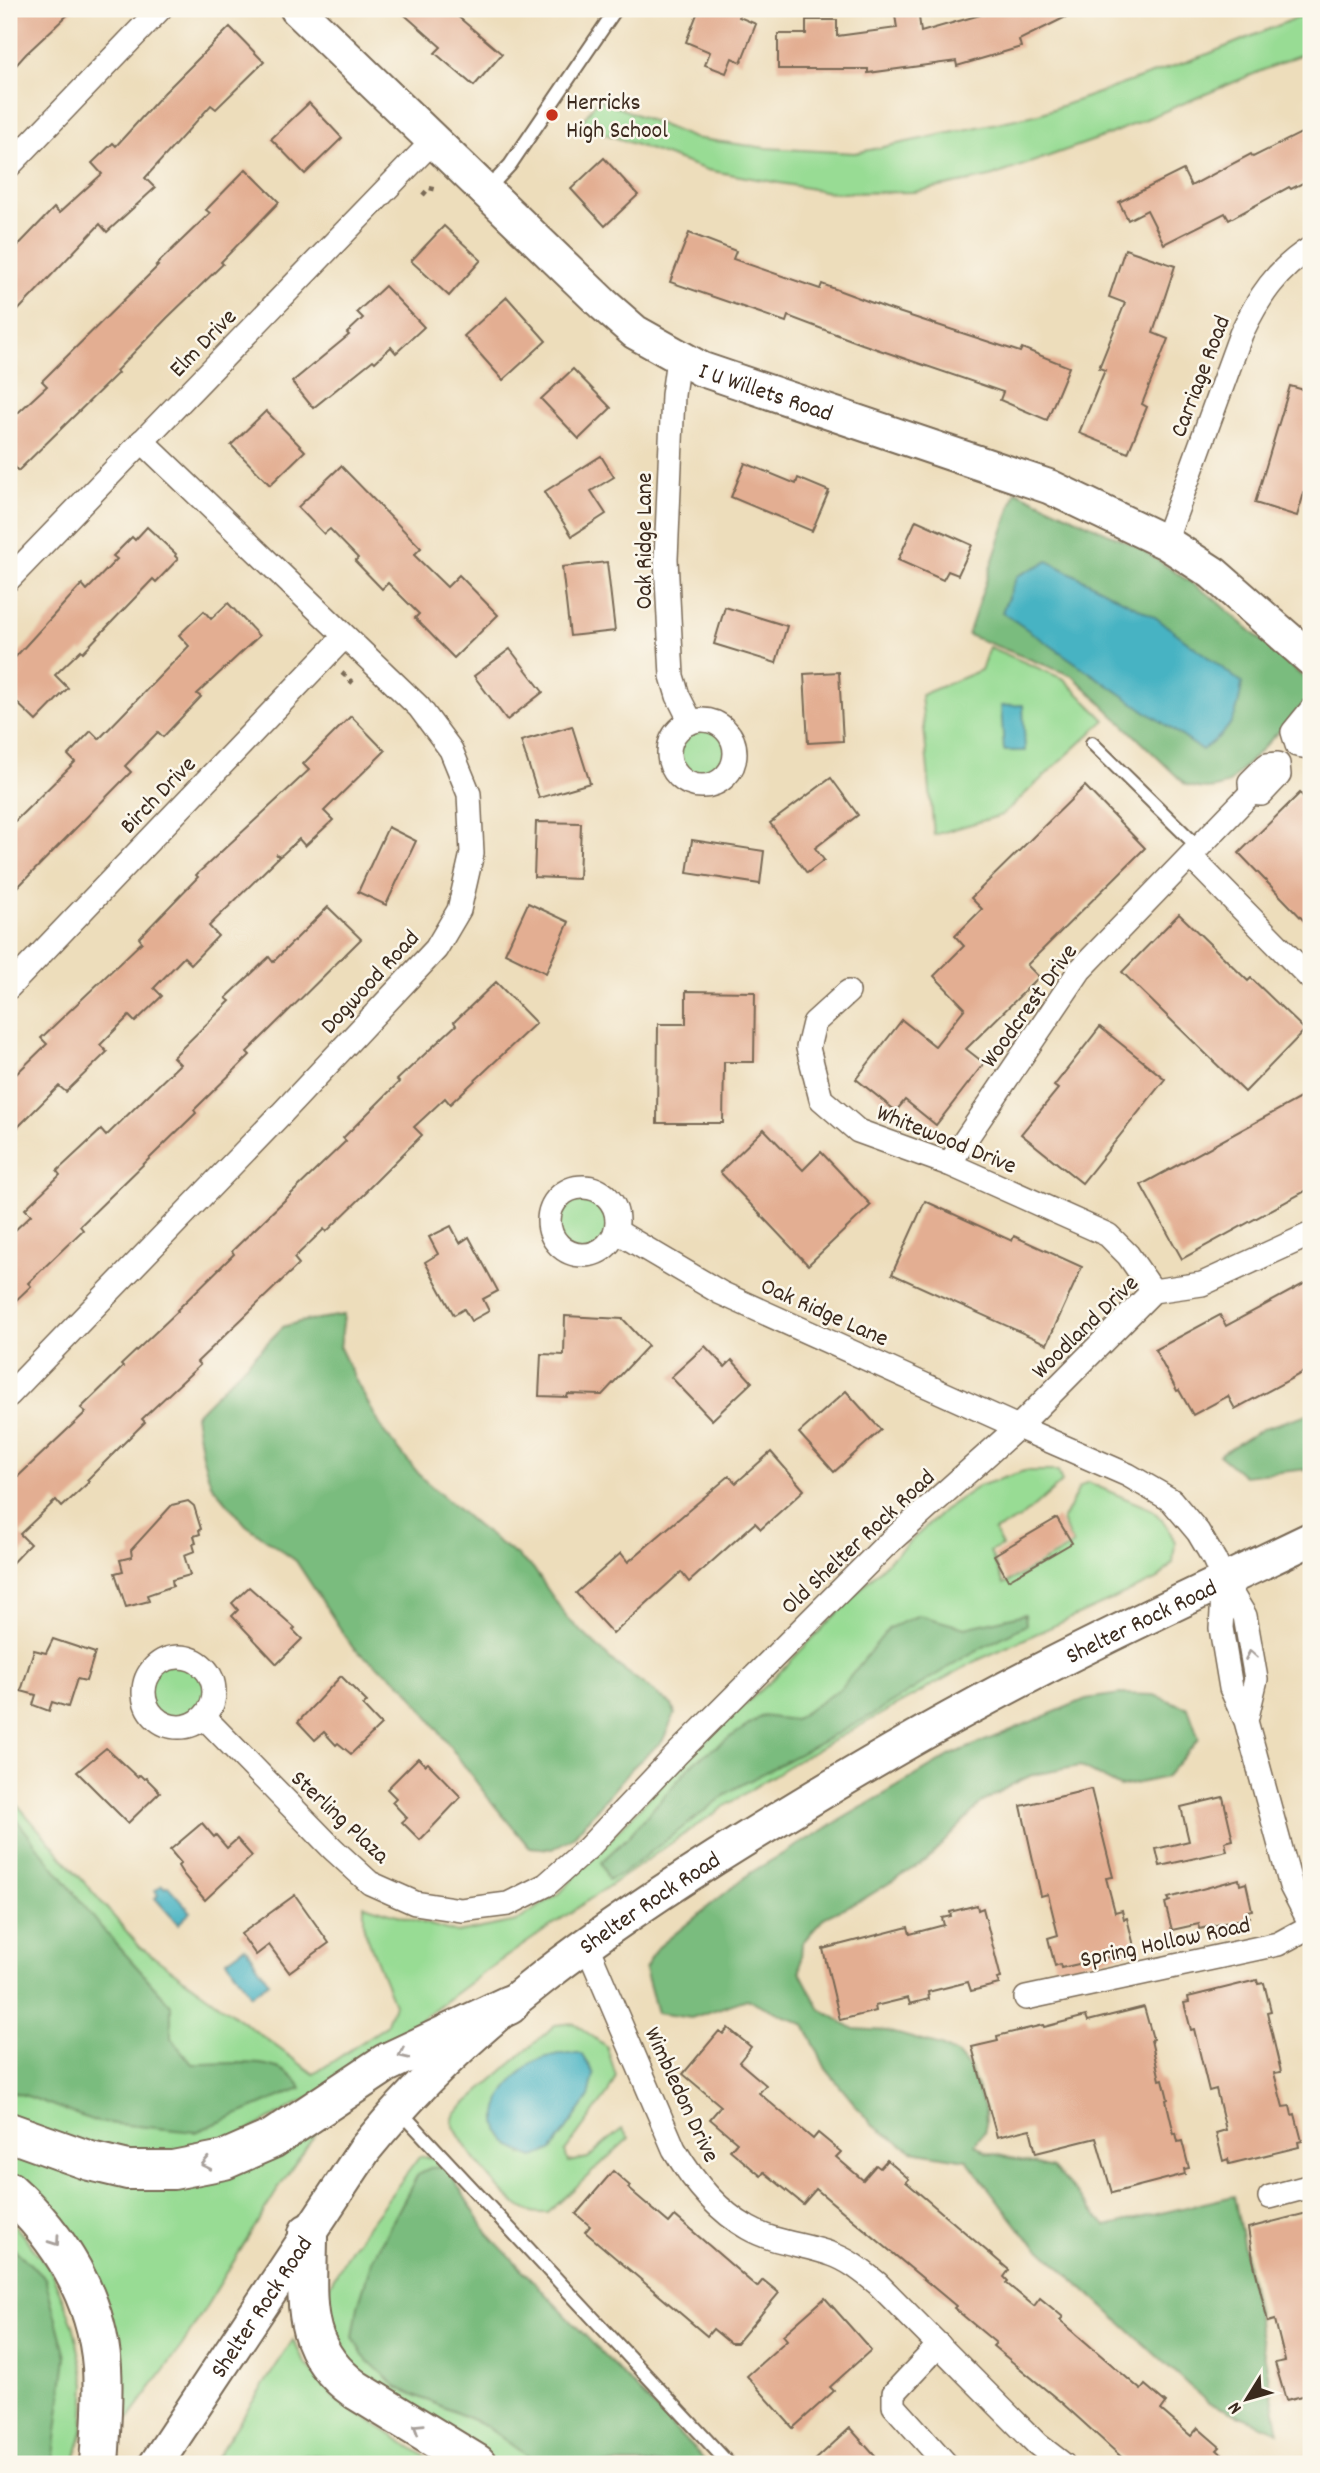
<svg xmlns="http://www.w3.org/2000/svg" width="1320" height="2473" viewBox="0 0 1320 2473" font-family="Dekko,sans-serif">
<style>
.green{fill:#98dc94;stroke:#6a8359;stroke-width:2;fill-rule:evenodd}
.forest{fill:#7abc7e;stroke:#5a734e;stroke-width:2}
.water{fill:#46b3c3;stroke:#406e70;stroke-width:2}
.building{fill:#e3ae92}
.lines{fill:none;stroke-linecap:round;stroke-linejoin:round}
.service-casing{stroke:#796955;stroke-width:16}
.minor-casing{stroke:#796955;stroke-width:26}
.secondary-casing{stroke:#796955;stroke-width:37}
.motorway-casing{stroke:#796955;stroke-width:42}
.path{stroke:#796955;stroke-width:4.5;stroke-dasharray:5 5;stroke-linecap:butt}
.service{stroke:#fff;stroke-width:12}
.minor{stroke:#fff;stroke-width:23}
.secondary{stroke:#fff;stroke-width:33}
.motorway{stroke:#fff;stroke-width:38}
.oneway{stroke:#a79f9a}
.poi-dot{fill:#c8321e;stroke:#fbf7ec;stroke-width:2.5}
.labels{text-anchor:middle;stroke-width:5;stroke-linejoin:round;paint-order:stroke}
.poi-label{font-size:24px;fill:#3b2a1e;stroke:#fbf7ec;text-anchor:start}
.street-label{font-size:24px;fill:#3b2a1e;stroke:#fbf7ec}
</style>
<rect width="100%" height="100%" fill="#fbf7ec"/>
<filter id="ink" filterUnits="userSpaceOnUse"><feTurbulence type="fractalNoise" baseFrequency=".0143" numOctaves="2"/><feDisplacementMap in="SourceGraphic" scale="14" xChannelSelector="R" yChannelSelector="G"/><feConvolveMatrix kernelMatrix="1 2 1 2 8 2 1 2 1" color-interpolation-filters="sRGB"/></filter>
<filter id="wash" filterUnits="userSpaceOnUse"><feTurbulence type="fractalNoise" baseFrequency=".00686" numOctaves="4" result="noise"/><feDisplacementMap in="SourceGraphic" scale="28" xChannelSelector="R" yChannelSelector="G"/><feGaussianBlur stdDeviation="1.57" result="paint"/><feColorMatrix in="noise" values="0 0 0 0 0 0 0 0 0 0 0 0 0 0 0 0 0 1.4 0 .05"/><feComposite in="paint" operator="in"/></filter>
<g filter="url(#wash)">
<rect width="100%" height="100%" fill="#edddbb"/>
<!-- green -->
<g class="green">
<polygon points="1311,12 1311,50 1103,137 990,177 914,192 835,193 707,170 580,125 598,99 693,138 766,148 855,153 1039,114 1208,54"/>
<polygon points="989,647 1064,679 1105,720 1002,815 934,835 921,695 981,670"/>
<circle cx="702" cy="753" r="33"/>
<circle cx="583" cy="1221" r="34"/>
<polygon points="1024,1471 1058,1471 1062,1482 1020,1519 994,1531 1002,1546 990,1552 1004,1584 1073,1545 1062,1521 1079,1488 1087,1482 1153,1510 1167,1526 1175,1542 1173,1563 1158,1579 978,1660 788,1766 725,1806 487,1970 331,2086 220,2146 168,2160 9,2124 9,1795 140,1947 314,2074 386,2026 394,2004 364,1929 364,1905 457,1933 517,1921 560,1893 686,1758 773,1679 882,1567 948,1507 979,1486"/>
<circle cx="179" cy="1692" r="35"/>
<path d="M574,2023L607,2047L616,2076L608,2093L565,2152L568,2162L588,2158L622,2129L629,2138L548,2213C543,2213 536,2213 531,2212C506,2205 462,2145 452,2122L455,2113L555,2025ZM589,2097L551,2151L523,2154Z"/>
<polygon points="323,2123 283,2181 183,2344 110,2444 111,2380 9,2173 9,2142 86,2172"/>
<polygon points="420,2156 434,2158 446,2167 398,2388 483,2424 538,2464 498,2464 377,2390 339,2357 327,2327 326,2292 351,2248"/>
<polygon points="9,2218 50,2269 73,2324 86,2384 83,2431 74,2464 9,2464"/>
<polygon points="293,2340 305,2363 336,2399 437,2464 401,2464 376,2459 304,2455 269,2464 212,2464"/>
</g>
<!-- forest -->
<g class="forest">
<path d="M1016,491L1138,547L1212,597L1311,684V698L1229,783C1213,791 1203,790 1186,785L1073,676L968,635Z"/>
<polygon points="344,1315 340,1348 358,1385 384,1432 423,1479 477,1526 533,1568 567,1618 616,1664 672,1705 675,1714 663,1740 632,1768 573,1837 552,1849 529,1847 489,1799 405,1686 353,1648 296,1561 246,1525 211,1484 202,1455 195,1415 283,1327 299,1322"/>
<polygon points="1311,1413 1311,1468 1308,1469 1244,1476 1219,1455 1264,1428"/>
<polygon points="1025,1614 1026,1625 966,1656 874,1714 732,1790 623,1873 608,1880 601,1862 628,1837 695,1761 762,1716 794,1720 841,1688 889,1628 919,1615 965,1628"/>
<polygon points="1120,1694 1154,1695 1188,1708 1199,1739 1166,1777 1120,1787 1080,1766 1032,1775 1013,1784 980,1804 928,1859 865,1898 825,1917 802,1943 800,1972 819,2008 854,2029 887,2031 941,2046 958,2055 970,2069 985,2109 986,2123 984,2132 975,2144 986,2152 1053,2168 1106,2226 1234,2196 1279,2432 1208,2403 1023,2233 967,2160 912,2151 872,2125 826,2069 805,2025 747,1999 691,2018 657,2013 645,1969 655,1950 750,1873 951,1755 1086,1699"/>
<path d="M9,1810L101,1927L171,2005V2038L192,2064C226,2065 282,2053 301,2088L196,2132L97,2122L30,2097L9,2091Z"/>
<polygon points="446,2167 488,2234 708,2464 538,2464 483,2424 398,2388 363,2356 353,2337 358,2306 372,2260 418,2174 430,2168"/>
<polygon points="9,2244 45,2278 66,2357 53,2464 9,2464"/>
</g>
<!-- water -->
<g class="water">
<path d="M1048,561L1155,617L1242,683C1238,718 1231,730 1202,750L1002,612L1017,576Z"/>
<polygon points="1023,705 1025,751 1004,751 1001,706"/>
<polygon points="162,1885 165,1888 168,1886 191,1912 178,1924 155,1898 158,1895 155,1891"/>
<polygon points="245,1947 269,1982 251,1995 227,1960"/>
<path d="M558,2054H581L594,2074L589,2097L551,2151L534,2157C477,2139 493,2092 532,2063C539,2058 550,2056 558,2054Z"/>
</g>
<g id="blocks">
<!-- building -->
<g class="building">
<polygon points="9,9 74,9 26,54 9,73"/>
<polygon points="398,9 449,9 502,54 474,86 435,53 441,47"/>
<polygon points="699,9 742,9 739,17 756,24 741,62 732,58 726,73 705,65 710,52 686,42"/>
<polygon points="894,9 918,9 921,32 980,15 978,9 1082,9 1019,40 1021,47 957,66 956,61 868,73 868,69 778,69 778,34 806,34 806,20 837,20 837,36 897,28"/>
<polygon points="230,27 264,62 216,109 211,105 145,178 155,188 107,232 100,224 9,320 9,255 54,208 59,213 102,174 92,163 113,143 116,146 164,93"/>
<polygon points="309,103 342,138 305,174 271,139"/>
<polygon points="1311,128 1311,179 1291,189 1289,187 1229,220 1225,213 1164,244 1147,210 1128,220 1119,202 1183,170 1191,186 1251,154 1253,157"/>
<polygon points="604,158 638,195 605,226 571,189"/>
<polygon points="246,169 279,202 221,262 223,264 167,318 116,371 118,373 18,471 9,460 9,421 47,386 42,381 158,266 156,265 210,213 206,210"/>
<polygon points="444,226 481,260 449,296 411,261"/>
<polygon points="689,233 736,251 733,259 820,289 822,284 886,308 1020,352 1022,348 1069,367 1047,420 1000,400 1003,392 862,344 788,316 786,322 670,282"/>
<polygon points="1125,249 1175,266 1153,333 1168,339 1142,404 1147,407 1128,453 1079,433 1105,370 1099,368 1125,303 1109,297"/>
<polygon points="385,286 424,327 396,353 391,347 375,362 373,360 313,408 292,382 349,335 347,333 363,318 357,312"/>
<polygon points="507,297 546,341 503,380 464,336"/>
<polygon points="573,369 611,408 579,439 541,399"/>
<polygon points="1290,386 1311,392 1311,470 1297,516 1255,503"/>
<polygon points="266,411 305,451 270,485 231,445"/>
<polygon points="601,456 614,477 591,491 606,514 572,536 544,492"/>
<polygon points="745,463 796,484 798,478 829,491 812,531 731,497"/>
<polygon points="341,466 421,548 414,555 447,587 459,575 498,615 454,658 415,618 419,614 388,583 382,589 355,561 358,558 330,529 324,534 298,507"/>
<polygon points="916,520 972,545 958,575 948,571 943,580 898,560"/>
<polygon points="147,527 176,554 175,556 178,559 156,582 153,579 83,652 81,650 55,675 68,688 36,721 9,695 9,664 82,584 87,590 117,559 113,556 132,537 135,540"/>
<polygon points="607,562 615,631 570,636 562,567"/>
<polygon points="228,603 259,636 197,694 201,697 163,737 158,732 125,766 131,772 9,896 9,827 75,762 68,755 91,731 99,739 189,646 179,635 204,611 211,619"/>
<polygon points="725,607 787,626 776,663 714,644"/>
<polygon points="510,649 543,692 507,720 474,676"/>
<polygon points="839,672 843,741 808,743 804,674"/>
<polygon points="351,716 385,751 324,811 333,820 305,846 299,839 283,854 280,856 276,854 279,857 209,926 218,936 191,964 184,957 154,988 162,996 135,1022 129,1016 100,1045 107,1052 66,1092 59,1086 9,1136 9,1081 47,1044 41,1038 142,942 139,938 198,877 196,875 309,770 303,764"/>
<polygon points="572,726 590,783 539,798 521,741"/>
<polygon points="831,778 858,815 815,848 824,860 807,873 770,823"/>
<polygon points="1085,786 1145,848 1027,965 1039,977 966,1049 984,1063 936,1125 905,1100 896,1111 856,1079 902,1020 935,1046 965,1008 934,976 964,946 955,936 982,909 971,898"/>
<polygon points="1300,793 1311,805 1311,928 1239,853"/>
<polygon points="536,822 581,823 579,879 534,877"/>
<polygon points="388,827 416,841 386,905 358,892"/>
<polygon points="692,840 764,851 760,884 687,873"/>
<polygon points="528,903 569,922 546,973 505,953"/>
<polygon points="328,907 361,939 247,1052 250,1055 194,1110 196,1113 80,1226 83,1230 28,1283 31,1286 9,1307 9,1236 31,1215 25,1209 60,1175 57,1171 101,1130 106,1136 180,1064 173,1057 230,1001 226,998 269,957 273,962"/>
<polygon points="1179,914 1248,981 1251,978 1305,1030 1245,1092 1122,972"/>
<polygon points="496,982 536,1023 450,1104 445,1098 414,1127 422,1135 366,1191 367,1192 326,1232 324,1229 294,1258 299,1264 197,1362 200,1365 142,1419 145,1422 87,1480 89,1482 62,1507 56,1500 20,1534 30,1544 9,1566 9,1485 86,1412 81,1408 123,1367 121,1365 178,1311 177,1310 234,1254 232,1251 346,1141 343,1138 399,1082 397,1080 456,1025 454,1022"/>
<polygon points="686,991 755,992 754,1062 724,1062 723,1123 657,1123 658,1024 686,1024"/>
<polygon points="1100,1027 1165,1079 1082,1183 1021,1134 1058,1089 1054,1086"/>
<polygon points="1311,1092 1311,1188 1182,1259 1141,1185"/>
<polygon points="764,1129 803,1170 821,1152 871,1205 808,1265 720,1172"/>
<polygon points="925,1201 1012,1241 1014,1236 1082,1267 1047,1344 892,1274"/>
<polygon points="451,1226 460,1243 469,1237 498,1291 483,1299 489,1311 471,1321 464,1309 454,1315 425,1262 438,1254 429,1237"/>
<polygon points="1311,1280 1311,1368 1235,1409 1228,1396 1193,1415 1179,1390 1177,1391 1155,1350 1220,1315 1226,1326"/>
<polygon points="565,1316 623,1319 648,1346 602,1395 568,1394 567,1397 539,1396 541,1354 564,1355"/>
<polygon points="705,1346 725,1367 732,1360 752,1382 712,1420 671,1377"/>
<polygon points="846,1391 881,1430 834,1472 799,1433"/>
<polygon points="771,1452 804,1490 761,1529 755,1523 689,1582 681,1572 613,1634 576,1593 621,1553 628,1562 729,1476 736,1483"/>
<polygon points="188,1501 194,1506 201,1529 199,1530 200,1534 194,1536 196,1543 193,1544 195,1551 184,1555 190,1575 172,1580 173,1586 147,1595 149,1601 126,1607 115,1573 123,1571 120,1560 132,1557 131,1550 172,1505"/>
<polygon points="1057,1518 1072,1543 1008,1580 994,1555"/>
<polygon points="249,1587 295,1628 293,1630 302,1639 277,1664 232,1616 238,1610 232,1603"/>
<polygon points="53,1639 95,1653 86,1681 77,1679 68,1707 52,1702 49,1711 33,1705 36,1695 21,1691 34,1650 46,1653"/>
<polygon points="341,1676 367,1702 363,1706 381,1725 351,1754 338,1743 336,1745 324,1732 315,1740 298,1722"/>
<polygon points="106,1748 137,1777 140,1775 144,1779 146,1778 160,1792 128,1823 77,1772"/>
<polygon points="418,1758 425,1765 428,1763 461,1797 420,1840 402,1822 407,1818 392,1802 396,1798 387,1789"/>
<polygon points="1091,1789 1113,1877 1106,1878 1115,1912 1122,1910 1124,1919 1127,1918 1134,1946 1130,1947 1131,1952 1061,1968 1060,1964 1055,1966 1048,1938 1058,1935 1048,1894 1041,1896 1021,1806"/>
<polygon points="1223,1797 1233,1840 1225,1842 1227,1851 1160,1866 1156,1849 1189,1841 1181,1807"/>
<polygon points="202,1823 214,1837 216,1835 227,1848 237,1839 252,1856 205,1900 183,1874 178,1866 181,1863 170,1850"/>
<polygon points="1239,1879 1240,1885 1246,1883 1252,1910 1247,1911 1249,1917 1200,1929 1199,1924 1172,1930 1165,1903 1170,1901 1168,1898"/>
<polygon points="295,1895 329,1943 289,1972 269,1945 256,1955 241,1934"/>
<polygon points="977,1905 978,1910 983,1908 1001,1978 997,1979 999,1984 971,1991 968,1982 928,1992 929,1999 910,2004 908,1998 875,2006 876,2011 840,2020 823,1949 908,1927 910,1934 944,1925 942,1918 951,1916 950,1912"/>
<polygon points="1257,1980 1258,1984 1264,1983 1271,2011 1267,2012 1281,2072 1274,2073 1283,2107 1290,2106 1292,2115 1295,2114 1302,2141 1298,2142 1299,2147 1229,2164 1228,2159 1223,2161 1216,2133 1226,2130 1216,2089 1209,2091 1194,2029 1191,2030 1184,2003 1189,2002 1188,1997"/>
<polygon points="1144,2007 1153,2039 1151,2040 1160,2080 1163,2079 1168,2099 1166,2100 1174,2134 1176,2133 1178,2142 1182,2141 1189,2168 1184,2169 1185,2174 1112,2193 1096,2138 1036,2153 1030,2129 997,2137 972,2047 998,2041 997,2036 1043,2025 1044,2027 1086,2016 1088,2021"/>
<polygon points="728,2028 751,2047 739,2062 766,2085 759,2093 813,2139 818,2133 841,2152 836,2157 863,2180 876,2165 880,2168 887,2160 909,2179 906,2182 1009,2270 1004,2277 1008,2281 1006,2283 1034,2306 1040,2298 1063,2317 1060,2320 1141,2390 1145,2385 1166,2403 1161,2410 1191,2436 1198,2428 1220,2447 1217,2450 1233,2464 1129,2464 1062,2403 993,2346 996,2343 954,2308 956,2306 816,2189 803,2204 764,2172 761,2176 730,2150 737,2142 710,2119 721,2106 683,2074 719,2031 723,2034"/>
<polygon points="613,2171 630,2186 628,2188 669,2223 675,2216 757,2287 763,2280 779,2293 737,2343 730,2343 713,2329 707,2336 585,2232 590,2226 576,2214"/>
<polygon points="1311,2212 1311,2394 1286,2400 1275,2363 1285,2361 1275,2320 1268,2322 1253,2260 1248,2228"/>
<polygon points="825,2298 871,2350 830,2387 834,2391 793,2428 747,2376 787,2340 783,2335"/>
<polygon points="850,2428 882,2464 811,2464"/>
</g>
</g>
</g>
<g filter="url(#ink)">
<use href="#blocks" fill-opacity="0" stroke="#796955" stroke-width="2"/>
<g class="lines">
<defs>
<g id="service">
<polyline points="486,191 510,165 616,9"/>
<polyline points="1092,743 1199,848"/>
<polyline points="401,2112 729,2464"/>
</g>
<g id="minor">
<polyline points="9,166 160,9"/>
<polyline points="678,358 673,395 666,559 672,676 678,696 691,722"/>
<path d="M1165,542L1241,334C1258,298 1277,269 1311,248"/>
<polyline points="9,579 433,141"/>
<polyline points="1311,710 1293,732 1297,745 1308,747 1311,744"/>
<circle cx="702" cy="753" r="33"/>
<polygon points="1278,764 1279,775 1261,794 1251,793 1250,782 1267,765"/>
<polyline points="1191,857 1311,979"/>
<polyline points="9,987 344,637"/>
<polyline points="848,992 814,1023 808,1048 821,1099 858,1131 949,1164 1108,1235 1128,1255 1153,1291"/>
<polyline points="949,1164 1080,970 1251,793"/>
<circle cx="583" cy="1221" r="34"/>
<polyline points="616,1231 721,1293 1018,1427 1153,1291 1202,1284 1311,1234"/>
<polyline points="9,1395 283,1112 436,949 459,910 472,853 469,794 451,750 419,707 142,441"/>
<circle cx="179" cy="1692" r="35"/>
<polyline points="204,1717 333,1849 370,1883 415,1903 461,1910 508,1904 546,1885 588,1848 678,1753 883,1548 1018,1427 1128,1475 1171,1500 1198,1532 1214,1559 1224,1581"/>
<polyline points="1246,1721 1256,1679 1245,1616 1224,1581 1221,1628 1231,1688 1246,1721 1291,1886 1311,1925"/>
<path d="M587,1946L674,2149C693,2181 716,2210 748,2228C774,2243 804,2244 831,2254C849,2260 863,2272 877,2283L1037,2444L1063,2464"/>
<polyline points="1026,1998 1278,1944 1311,1926"/>
<polyline points="1270,2197 1311,2186"/>
<polyline points="939,2345 894,2393 894,2406 946,2464"/>
</g>
<g id="secondary">
<path id="s1" d="M297,9L603,304L635,332L701,369L1050,487L1165,542L1213,573L1311,659"/>
<path id="s2" d="M156,2464L365,2149C468,2021 608,1924 747,1838C820,1793 893,1749 969,1708C1080,1647 1197,1594 1311,1539"/>
</g>
<g id="motorway">
<polyline points="9,2132 90,2161 128,2170 173,2170 224,2160 272,2139 386,2063 509,2005"/>
<path d="M9,2191C60,2237 97,2298 102,2367C104,2400 101,2432 99,2464"/>
<path d="M308,2233C308,2297 297,2348 356,2390L477,2464"/>
</g>
</defs>
<!-- service casing -->
<use href="#service" class="service-casing"/>
<!-- minor casing -->
<use href="#minor" class="minor-casing"/>
<!-- secondary casing -->
<use href="#secondary" class="secondary-casing"/>
<!-- motorway casing -->
<use href="#motorway" class="motorway-casing"/>
<!-- path -->
<g class="path">
<polyline points="423,195 429,188 438,190"/>
<polyline points="342,673 353,683"/>
</g>
<!-- service -->
<use href="#service" class="service"/>
<!-- minor -->
<use href="#minor" class="minor"/>
<!-- secondary -->
<use href="#secondary" class="secondary"/>
<!-- motorway -->
<use href="#motorway" class="motorway"/>
</g>
<!-- one-way arrows -->
<defs><path id="oneway-chevron" d="M-2-3.5L2.5 0L-2 3.5" fill="none" stroke-width="1.6" stroke-linecap="round" stroke-linejoin="round" transform="scale(1.75)"/></defs>
<g class="oneway">
<use href="#oneway-chevron" transform="translate(1251 1655) rotate(-100)"/>
<use href="#oneway-chevron" transform="translate(403 2054) rotate(155)"/>
<use href="#oneway-chevron" transform="translate(206 2164) rotate(167)"/>
<use href="#oneway-chevron" transform="translate(55 2241) rotate(55)"/>
<use href="#oneway-chevron" transform="translate(418 2428) rotate(-148)"/>
</g>
</g>
<!-- markers -->
<circle class="poi-dot" cx="552" cy="115" r="7"/>
<g class="labels">
<!-- poi labels -->
<g class="poi-label">
<text x="566" y="109">Herricks<tspan x="566" dy="28">High School</tspan></text>
</g>
<!-- street labels -->
<g class="street-label">
<text transform="translate(202 342) rotate(-46)" y="8">Elm Drive</text>
<text transform="translate(1199 376) rotate(-69)" y="8">Carriage Road</text>
<text dy="8" stroke="none"><textPath href="#s1" startOffset="612">I U Willets Road</textPath></text>
<text transform="translate(643 541) rotate(-90)" y="8">Oak Ridge Lane</text>
<text transform="translate(157 794) rotate(-46)" y="8">Birch Drive</text>
<text transform="translate(369 981) rotate(-47)" y="8">Dogwood Road</text>
<text transform="translate(1028 1005) rotate(-54)" y="8">Woodcrest Drive</text>
<text transform="translate(947 1138) rotate(22)" y="8">Whitewood Drive</text>
<text transform="translate(825 1311) rotate(24)" y="8">Oak Ridge Lane</text>
<text transform="translate(1084 1326) rotate(-44)" y="8">Woodland Drive</text>
<text transform="translate(857 1541) rotate(-43)" y="8">Old Shelter Rock Road</text>
<text dy="8" stroke="none"><textPath href="#s2" startOffset="1323">Shelter Rock Road</textPath></text>
<text transform="translate(341 1816) rotate(43)" y="8">Sterling Plaza</text>
<text dy="8" stroke="none"><textPath href="#s2" startOffset="756">Shelter Rock Road</textPath></text>
<text transform="translate(1165 1941) rotate(-12)" y="8">Spring Hollow Road</text>
<text transform="translate(683 2094) rotate(65)" y="8">Wimbledon Drive</text>
<text dy="8" stroke="none"><textPath href="#s2" startOffset="189">Shelter Rock Road</textPath></text>
</g>
</g>
<!-- margin -->
<rect width="1320" height="2473" fill="none" stroke="#fbf7ec" stroke-width="35"/>
<!-- north arrow -->
<g transform="translate(1247 2399) rotate(233)" stroke="#fbf7ec" stroke-width="5" paint-order="stroke">
<path d="M0-5L12 26L0 18L-12 26Z" fill="#3b2a1e"/>
<text y="-10" font-size="19" font-weight="bold" text-anchor="middle" fill="#3b2a1e">N</text>
</g>
</svg>
